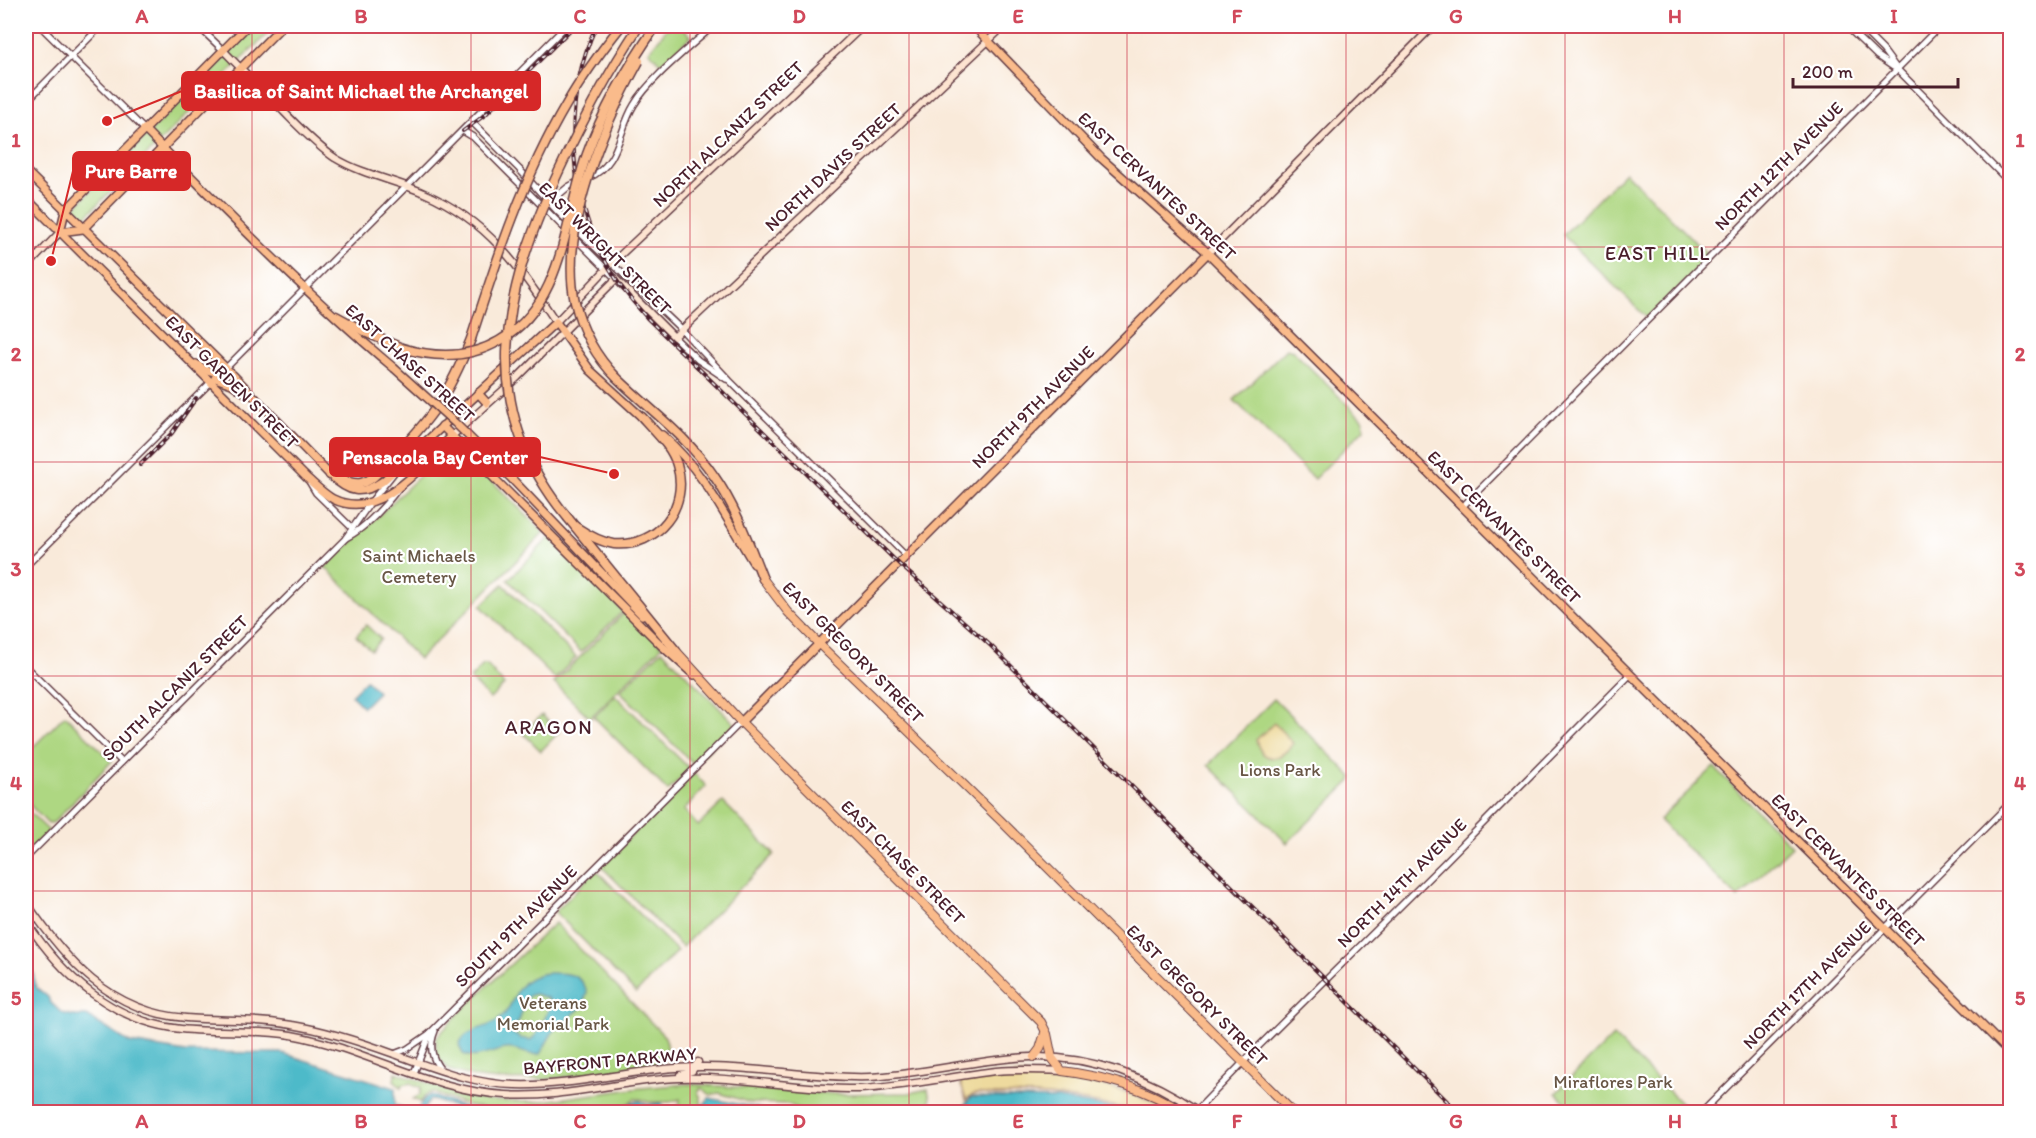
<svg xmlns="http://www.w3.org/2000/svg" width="2036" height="1138" viewBox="0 0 2036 1138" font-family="Itim,sans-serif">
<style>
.green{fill:#aed782;stroke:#7c7b56;stroke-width:1.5}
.sand{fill:#eeda9e;stroke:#9c7c64;stroke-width:1.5}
.water{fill:#4ebac9;stroke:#4c6c7a;stroke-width:1.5;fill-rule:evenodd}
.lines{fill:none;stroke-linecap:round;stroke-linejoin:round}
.tertiary-casing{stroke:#643d45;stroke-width:8}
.secondary-casing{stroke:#643d45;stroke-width:9}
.primary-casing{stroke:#643d45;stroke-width:10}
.trunk-casing{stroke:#643d45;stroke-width:10}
.motorway-casing{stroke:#643d45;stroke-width:11}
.tertiary{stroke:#fff;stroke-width:5}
.secondary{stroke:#fde4d1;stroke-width:6}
.primary{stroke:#fabb8b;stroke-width:7}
.trunk{stroke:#fabb8b;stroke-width:8}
.motorway{stroke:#fabb8b;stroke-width:8}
.rail-casing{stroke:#4a1f2b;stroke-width:4}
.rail{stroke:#fff;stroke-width:1.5;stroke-dasharray:4.5;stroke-linecap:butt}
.primary-bridge-casing{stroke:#643d45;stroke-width:10;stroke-linecap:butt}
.motorway-bridge-casing{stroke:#643d45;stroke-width:11;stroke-linecap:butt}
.primary-bridge{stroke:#fabb8b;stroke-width:7}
.motorway-bridge{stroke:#fabb8b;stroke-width:8}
.grid{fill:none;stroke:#d1495b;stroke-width:1.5;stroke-opacity:0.55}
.labels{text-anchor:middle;stroke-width:4.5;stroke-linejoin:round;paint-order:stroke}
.street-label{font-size:18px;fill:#4a1f2b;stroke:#fff}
.park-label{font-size:18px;fill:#685645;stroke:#fff}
.neighbourhood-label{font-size:20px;letter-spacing:1.5px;fill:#4a1f2b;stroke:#fff}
.leader{fill:none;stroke:#d62828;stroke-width:2}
.callout-dot{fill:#d62828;stroke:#fff;stroke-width:2}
.callout{fill:#d62828;stroke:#d62828;stroke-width:2}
.callout-label{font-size:20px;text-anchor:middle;font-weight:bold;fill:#fff}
.neatline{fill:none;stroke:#d1495b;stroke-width:2}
.grid-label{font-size:20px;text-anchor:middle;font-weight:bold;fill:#d1495b}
</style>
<rect width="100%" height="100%" fill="#fff"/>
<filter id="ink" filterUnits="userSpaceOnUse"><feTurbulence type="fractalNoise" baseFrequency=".0167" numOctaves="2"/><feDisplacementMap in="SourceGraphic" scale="12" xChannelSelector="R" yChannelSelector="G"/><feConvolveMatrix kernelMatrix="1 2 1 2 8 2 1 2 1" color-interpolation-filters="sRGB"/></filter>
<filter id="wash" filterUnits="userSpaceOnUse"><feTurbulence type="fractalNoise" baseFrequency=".008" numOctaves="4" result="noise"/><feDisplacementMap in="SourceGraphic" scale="24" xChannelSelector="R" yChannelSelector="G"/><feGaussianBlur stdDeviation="1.35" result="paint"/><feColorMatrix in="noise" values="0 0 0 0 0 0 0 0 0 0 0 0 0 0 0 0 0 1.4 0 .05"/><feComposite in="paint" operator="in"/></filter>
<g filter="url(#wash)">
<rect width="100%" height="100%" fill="#f9eada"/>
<!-- green -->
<g class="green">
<polygon points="255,26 275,26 84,218 74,208"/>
<polygon points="669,26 681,26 691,36 661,64 649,51"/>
<polygon points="1625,172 1710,257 1648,319 1563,235"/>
<polygon points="1286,349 1293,351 1363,420 1364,429 1314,479 1234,400"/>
<polygon points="454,443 544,533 419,659 325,567"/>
<polygon points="550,537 623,611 581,652 508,580"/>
<polygon points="503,584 576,657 555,679 481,606"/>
<polygon points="627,610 662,646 590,718 554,683"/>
<polygon points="366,625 381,639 371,650 356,636"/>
<polygon points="662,650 735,724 694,765 620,691"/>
<polygon points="483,665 487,665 504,685 490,699 471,680 471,678"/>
<polygon points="615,695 690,769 668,791 594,717"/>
<polygon points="1274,699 1352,777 1351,781 1287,843 1208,765"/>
<polygon points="65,715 112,761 54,822 48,824 26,801 26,754"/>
<polygon points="542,715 559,732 541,751 523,733"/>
<polygon points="1714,767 1792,846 1738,898 1659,820"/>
<polygon points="694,773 706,786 684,810 698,826 723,802 774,854 682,947 601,866"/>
<polygon points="26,809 49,831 26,854"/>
<polygon points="596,870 677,951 636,993 555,912"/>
<path d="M555,923L665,1037C671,1051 665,1060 653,1066L551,1079L498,1080L478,1078L449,1070L436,1055V1038L466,1006Z"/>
<polygon points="1613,1036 1689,1111 1688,1112 1576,1112 1556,1093"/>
<path d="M396,1072L455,1093L488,1101L535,1102L641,1088L688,1084L837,1094L909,1093L928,1089L930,1101L925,1112H806L788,1104L751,1103L719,1093L711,1095L701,1088L698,1092C711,1116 680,1113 666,1112L679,1105L680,1099L670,1102H648L641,1099H634L626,1105L584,1112H507L470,1106L432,1092L425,1095L421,1102L413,1099L420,1095L421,1087L415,1086L411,1083L402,1085L401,1088L394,1080Z"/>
</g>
<!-- sand -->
<g class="sand">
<path d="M1274,723L1293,743C1281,761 1263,765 1256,740Z"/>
<path d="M1018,1075C1072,1075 1123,1085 1170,1112H1134L1125,1108C1083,1101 1042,1092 1000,1095C988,1096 974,1089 966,1100L960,1082Z"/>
</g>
<!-- water -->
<g class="water">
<polygon points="366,680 378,692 363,707 351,695"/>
<polygon points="26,953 30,960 36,987 48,997 50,1002 62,1013 74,1016 87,1016 130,1043 186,1052 282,1053 395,1088 395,1105 416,1112 426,1097 431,1095 469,1109 491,1112 470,1112 430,1099 422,1112 26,1112"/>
<path d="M547,973C565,973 581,972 587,992L582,1007L554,1030L540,1054C527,1057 518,1047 506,1049C490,1051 478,1061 463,1054L459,1045C465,1028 485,1030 498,1020C513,1010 513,988 529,979C534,976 541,974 547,973ZM535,994L548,998L551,1003C546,1014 540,1035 530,1040L520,1038L512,1033L513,1028L519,1021L526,999L530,995Z"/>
<polygon points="971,1097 1058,1099 1123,1110 1128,1112 959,1112"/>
<polygon points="709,1098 775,1112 698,1112"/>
<polygon points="640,1101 647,1105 661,1103 664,1106 663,1112 657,1109 645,1112 621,1112 628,1109 628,1106 633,1102"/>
</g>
</g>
<g filter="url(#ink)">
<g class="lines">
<defs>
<g id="tertiary">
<polyline points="40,26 144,129"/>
<polyline points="198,26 223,50"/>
<polyline points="1846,26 1877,56 1893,67"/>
<polyline points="1859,26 1883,50 1897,69 2010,183"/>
<polyline points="26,102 101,26"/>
<polyline points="472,122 519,169 558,212 682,330 730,381 906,556"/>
<polyline points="463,131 473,137 568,232"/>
<path d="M588,178C620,165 618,131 634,105C650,78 689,48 713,26"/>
<polyline points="548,204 568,187 579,181"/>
<polyline points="575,238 616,279"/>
<polyline points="674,337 698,360 726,379"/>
<polyline points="225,369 566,26"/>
<polyline points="310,483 316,493 352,528"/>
<polyline points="1462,507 1940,26"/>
<path d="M346,538C367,527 384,507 398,489"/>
<polyline points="26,566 214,379"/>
<polyline points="26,667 122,762"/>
<polyline points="26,858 345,539 370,503 393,474"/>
<path d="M435,1031C429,1045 431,1058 441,1070"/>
<polyline points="394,1054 407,1049 429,1034"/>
<polyline points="414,1073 430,1033 741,722"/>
<polyline points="1195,1112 1259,1046 1444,863 1630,675"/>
<polyline points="1702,1112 2010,803"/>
</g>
<g id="secondary">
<path d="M223,50C243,71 264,91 284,112C300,128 316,145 335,158C363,175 395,180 424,193C487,220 520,267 556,322L612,263L863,26"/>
<polyline points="1208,253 1433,26"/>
<polyline points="26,268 60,232"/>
<polyline points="452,436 518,377 616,279 674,337 1004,26"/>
<path d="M26,902C66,961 110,1012 186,1018C222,1021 257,1018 292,1025C328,1031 361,1042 394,1054C434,1068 472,1084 515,1085C577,1087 639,1067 701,1067C758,1066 813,1079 870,1077C924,1074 977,1059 1031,1057C1092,1055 1151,1079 1200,1112"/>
<path d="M26,921C62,976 113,1022 181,1029C218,1033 254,1029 291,1035C364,1048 431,1091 506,1095C565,1099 622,1080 680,1078C740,1076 800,1090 860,1089C906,1087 951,1076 996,1071C1018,1069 1040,1070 1062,1071"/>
<polyline points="680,1075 692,1071 698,1062"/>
</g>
<g id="primary">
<polyline points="974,26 1101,158 1208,253 2010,1053"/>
<path d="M144,129C225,211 306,294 394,368"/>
<path d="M26,171L233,375L330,475C349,493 361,496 383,481L556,322L590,370L645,420"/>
<path d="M26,198L308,479C316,486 324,494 333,499C380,522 422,465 452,436"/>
<polyline points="60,232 83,229 282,26"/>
<polyline points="60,232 65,211 247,26"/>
<polyline points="196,364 206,370 220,373"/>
<polyline points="215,378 232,384 247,394"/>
<polyline points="478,393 487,403"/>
<polyline points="442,426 662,646 694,675"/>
<path d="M662,435C704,471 726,518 754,564"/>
<polyline points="513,480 642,615"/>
<polyline points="741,722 1208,253"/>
</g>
<g id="trunk">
<polyline points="763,579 788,612 819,644 998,818 1293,1112"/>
<path d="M676,651L741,722L1041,1022L1047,1034L1052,1058L1062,1071C1103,1076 1148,1089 1183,1112"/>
<polyline points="1034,1057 1040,1049 1045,1033"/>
</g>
<g id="motorway">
<polyline points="336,316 367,333 402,348"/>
<path d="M617,378C650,410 688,437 714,476C736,507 749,544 763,579"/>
<path d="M330,475C339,478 351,485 361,483C373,481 381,469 389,461C431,420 449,394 471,339"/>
<polyline points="568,518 676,651"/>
<path d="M576,527C588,535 600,542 614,544C658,548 690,506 677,465C672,446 654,431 642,417"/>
</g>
</defs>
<!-- tertiary casing -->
<use href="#tertiary" class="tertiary-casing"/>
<!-- secondary casing -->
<use href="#secondary" class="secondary-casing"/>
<!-- primary casing -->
<use href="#primary" class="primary-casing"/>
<!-- trunk casing -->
<use href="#trunk" class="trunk-casing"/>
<!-- motorway casing -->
<use href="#motorway" class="motorway-casing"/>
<!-- tertiary -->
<use href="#tertiary" class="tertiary"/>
<!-- secondary -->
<use href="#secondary" class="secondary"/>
<!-- primary -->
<use href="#primary" class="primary"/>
<!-- trunk -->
<use href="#trunk" class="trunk"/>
<!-- motorway -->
<use href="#motorway" class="motorway"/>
<defs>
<g id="rail">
<path d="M596,26C560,107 567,203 616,279C625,293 636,305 647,318L899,564L991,646L1458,1112"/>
<polyline points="463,131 485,115 574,26"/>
<polyline points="140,465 172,433 196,398"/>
</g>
</defs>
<!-- rail casing -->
<use href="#rail" class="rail-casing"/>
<!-- rail -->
<use href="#rail" class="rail"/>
<defs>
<polyline id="primary-bridge" points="394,368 455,423 513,480"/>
<g id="motorway-bridge">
<path d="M471,339C497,259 523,178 566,105C582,77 601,51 621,26"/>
<path d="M402,348C435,358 468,359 499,341C565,304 564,218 587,154C604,107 628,66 656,26"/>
<path d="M617,378C596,357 582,332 575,302C559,229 604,124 639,61"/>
<path d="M568,518C475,407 502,293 558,173C582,121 608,73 639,26"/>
</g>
</defs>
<!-- primary-bridge casing -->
<use href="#primary-bridge" class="primary-bridge-casing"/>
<!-- motorway-bridge casing -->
<use href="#motorway-bridge" class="motorway-bridge-casing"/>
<!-- primary-bridge -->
<use href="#primary-bridge" class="primary-bridge"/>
<!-- motorway-bridge -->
<use href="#motorway-bridge" class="motorway-bridge"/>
</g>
</g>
<!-- grid -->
<path class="grid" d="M252,26V1112M471,26V1112M690,26V1112M909,26V1112M1127,26V1112M1346,26V1112M1565,26V1112M1784,26V1112M26,247H2010M26,462H2010M26,676H2010M26,891H2010"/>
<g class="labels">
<!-- street labels -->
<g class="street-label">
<text transform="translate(728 134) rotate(-44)" y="6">NORTH ALCANIZ STREET</text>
<text transform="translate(1779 166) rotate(-45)" y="6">NORTH 12TH AVENUE</text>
<text transform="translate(833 167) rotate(-43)" y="6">NORTH DAVIS STREET</text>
<text transform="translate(1157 186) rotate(43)" y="6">EAST CERVANTES STREET</text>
<text transform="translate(605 248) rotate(45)" y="6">EAST WRIGHT STREET</text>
<text transform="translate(410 363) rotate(42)" y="6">EAST CHASE STREET</text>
<text transform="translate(232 382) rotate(45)" y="6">EAST GARDEN STREET</text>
<text transform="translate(1033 407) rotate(-45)" y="6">NORTH 9TH AVENUE</text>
<text transform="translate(1504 527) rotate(45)" y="6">EAST CERVANTES STREET</text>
<text transform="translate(853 652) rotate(45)" y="6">EAST GREGORY STREET</text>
<text transform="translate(175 688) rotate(-45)" y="6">SOUTH ALCANIZ STREET</text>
<text transform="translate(903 862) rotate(45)" y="6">EAST CHASE STREET</text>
<text transform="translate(1848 870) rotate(45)" y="6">EAST CERVANTES STREET</text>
<text transform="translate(1402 883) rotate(-45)" y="6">NORTH 14TH AVENUE</text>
<text transform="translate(516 926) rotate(-45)" y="6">SOUTH 9TH AVENUE</text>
<text transform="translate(1807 985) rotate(-45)" y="6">NORTH 17TH AVENUE</text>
<text transform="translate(1197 995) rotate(45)" y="6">EAST GREGORY STREET</text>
<text transform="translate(610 1061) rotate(-5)" y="6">BAYFRONT PARKWAY</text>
</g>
<!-- park labels -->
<g class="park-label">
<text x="419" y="562">Saint Michaels<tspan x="419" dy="21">Cemetery</tspan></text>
<text x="1280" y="776">Lions Park</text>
<text x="553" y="1009">Veterans<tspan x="553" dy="21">Memorial Park</tspan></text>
<text x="1613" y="1088">Miraflores Park</text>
</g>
<!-- neighbourhood labels -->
<g class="neighbourhood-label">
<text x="1658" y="260">EAST HILL</text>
<text x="549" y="734">ARAGON</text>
</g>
</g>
<!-- callouts -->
<path class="leader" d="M107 121L182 91M51 261L73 171M614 474L540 457"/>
<g class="callout-dot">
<circle cx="107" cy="121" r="6"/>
<circle cx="51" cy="261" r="6"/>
<circle cx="614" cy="474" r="6"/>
</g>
<g class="callout">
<rect x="182" y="72" width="358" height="38" rx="6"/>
<rect x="73" y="152" width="117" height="38" rx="6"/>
<rect x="330" y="438" width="210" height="38" rx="6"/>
</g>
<g class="callout-label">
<text x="361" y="98">Basilica of Saint Michael the Archangel</text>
<text x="131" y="178">Pure Barre</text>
<text x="435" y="464">Pensacola Bay Center</text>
</g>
<!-- margin -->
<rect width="2036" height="1138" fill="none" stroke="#fff" stroke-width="66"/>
<!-- scale -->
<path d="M1793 78v9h165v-9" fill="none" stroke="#4a1f2b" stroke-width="3"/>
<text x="1802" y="78" font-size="18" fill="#4a1f2b" stroke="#ffffff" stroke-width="4.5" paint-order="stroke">200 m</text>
<rect x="33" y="33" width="1970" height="1072" class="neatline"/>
<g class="grid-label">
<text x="142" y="23">A</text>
<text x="361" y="23">B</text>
<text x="580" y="23">C</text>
<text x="799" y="23">D</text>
<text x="1018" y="23">E</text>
<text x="1237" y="23">F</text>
<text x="1456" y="23">G</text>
<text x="1675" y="23">H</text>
<text x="1894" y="23">I</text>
<text x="16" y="147">1</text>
<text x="2020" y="147">1</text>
<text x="16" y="361">2</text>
<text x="2020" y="361">2</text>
<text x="16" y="576">3</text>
<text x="2020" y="576">3</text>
<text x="16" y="790">4</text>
<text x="2020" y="790">4</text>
<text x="16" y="1005">5</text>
<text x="2020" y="1005">5</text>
<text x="142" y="1128">A</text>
<text x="361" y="1128">B</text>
<text x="580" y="1128">C</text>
<text x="799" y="1128">D</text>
<text x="1018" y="1128">E</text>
<text x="1237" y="1128">F</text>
<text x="1456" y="1128">G</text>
<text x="1675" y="1128">H</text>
<text x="1894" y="1128">I</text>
</g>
</svg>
